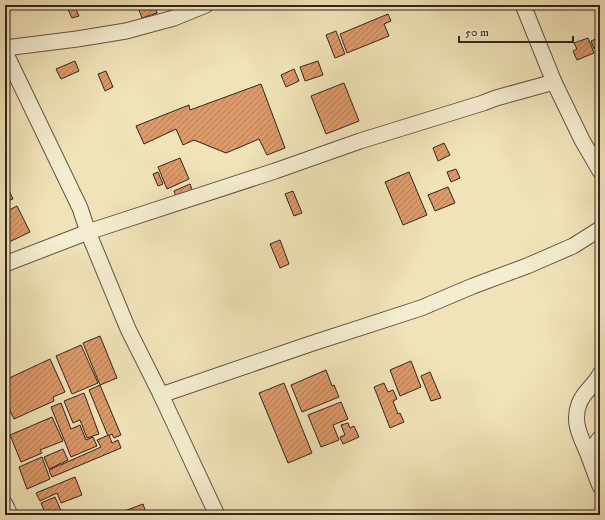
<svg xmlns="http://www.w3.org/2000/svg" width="605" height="520" viewBox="0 0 605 520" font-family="'IM FELL DW Pica',serif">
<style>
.building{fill:url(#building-hatch);stroke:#32251d}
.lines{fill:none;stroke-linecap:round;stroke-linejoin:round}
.minor-casing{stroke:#625444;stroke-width:17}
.minor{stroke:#f5edd1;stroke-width:15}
</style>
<defs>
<pattern id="building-hatch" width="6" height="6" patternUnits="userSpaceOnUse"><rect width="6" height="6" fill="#db9a6c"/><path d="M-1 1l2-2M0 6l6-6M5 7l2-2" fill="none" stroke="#b27d58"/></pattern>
</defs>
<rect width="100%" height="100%" fill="#f0e3b8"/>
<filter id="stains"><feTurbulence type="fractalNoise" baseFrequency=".005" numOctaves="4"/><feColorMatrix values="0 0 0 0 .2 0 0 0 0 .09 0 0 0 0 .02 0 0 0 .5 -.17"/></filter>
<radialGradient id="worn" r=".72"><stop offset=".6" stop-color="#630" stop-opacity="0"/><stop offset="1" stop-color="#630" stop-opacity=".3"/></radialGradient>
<!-- building -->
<g class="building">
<polygon points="66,5 74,5 79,16 72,18"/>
<polygon points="137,5 154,5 157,13 142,18"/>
<polygon points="388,14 391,21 384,24 389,36 347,53 340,34"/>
<polygon points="336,31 345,54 335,58 326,35"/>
<polygon points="600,37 600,46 594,49 591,41"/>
<polygon points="588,38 594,53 577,60 573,51 577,49 574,43"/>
<polygon points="75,61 79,71 61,79 56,69"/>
<polygon points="318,61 323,75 305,81 300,67"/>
<polygon points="294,69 299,81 286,87 281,75"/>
<polygon points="106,71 113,87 105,91 98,74"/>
<polygon points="344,83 359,121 326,134 311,96"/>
<polygon points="261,84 285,148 267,155 259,139 226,153 194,140 183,145 176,129 144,144 136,126 189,105 190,110"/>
<polygon points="444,143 450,155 438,161 433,148"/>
<polygon points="180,158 189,179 167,189 158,167"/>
<polygon points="456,169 460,178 451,182 447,172"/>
<polygon points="158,172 163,184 158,186 153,174"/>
<polygon points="409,172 427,215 403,225 385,182"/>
<polygon points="5,182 13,199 5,202"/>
<polygon points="190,184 193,192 177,199 174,191"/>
<polygon points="448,187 455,203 435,211 428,195"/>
<polygon points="293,191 302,213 294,216 285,194"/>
<polygon points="17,206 30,232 5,244 5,212"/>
<polygon points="280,240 289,264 280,268 270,244"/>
<polygon points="100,336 117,378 100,385 83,343"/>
<polygon points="81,345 98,383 72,394 56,356"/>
<polygon points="50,359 65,392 53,397 54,401 14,419 5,400 5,380"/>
<polygon points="411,361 421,387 400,396 390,370"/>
<polygon points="326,370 332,386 334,385 339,397 302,412 291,385"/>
<polygon points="430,372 441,398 431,401 421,376"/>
<polygon points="284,383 312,453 288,463 259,393"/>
<polygon points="384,383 388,392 393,390 397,399 393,401 398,414 400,413 404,422 390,428 374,387"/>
<polygon points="100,385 121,435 114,438 112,434 108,436 89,390"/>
<polygon points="84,393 99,434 87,438 80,420 73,423 64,401"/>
<polygon points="341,402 348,419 333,425 339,440 321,447 308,415"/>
<polygon points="61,403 71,429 80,425 86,440 93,437 97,446 71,457 51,407"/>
<polygon points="52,417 63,441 40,450 42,453 21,462 10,435"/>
<polygon points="348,423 350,428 354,426 359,437 343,444 340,437 345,435 341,425"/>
<polygon points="109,435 112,443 118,440 121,448 52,477 49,470 101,447 97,440"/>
<polygon points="63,449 68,460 49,469 44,457"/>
<polygon points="42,457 50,479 27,489 19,467"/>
<polygon points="75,477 82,495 61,503 57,493 40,501 36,493"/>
<polygon points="55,497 62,513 58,515 46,515 41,503"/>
<polygon points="143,504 147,515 114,515"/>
</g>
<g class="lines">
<defs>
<g id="minor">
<polyline points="523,5 554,82 582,140 600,171"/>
<polyline points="5,48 77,39 126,31 174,18 206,5"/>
<polyline points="5,52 80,208 88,232 128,329 161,395 217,515"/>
<polyline points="5,264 88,232 275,171 360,141 483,103 496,98 554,82"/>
<path d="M600,374C595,385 583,392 579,404C572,423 581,437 588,454C592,465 596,476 600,486"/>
<polyline points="161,395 310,344 421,308 473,286 527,266 573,246 600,229"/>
<polyline points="588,454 600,438"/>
<polyline points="5,504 10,515"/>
</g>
</defs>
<!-- minor casing -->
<use href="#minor" class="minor-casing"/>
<!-- minor -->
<use href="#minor" class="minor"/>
</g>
<!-- margin -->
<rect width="605" height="520" fill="none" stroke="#f0e3b8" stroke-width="20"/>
<rect x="6" y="6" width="593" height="508" fill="none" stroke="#32251d" stroke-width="2"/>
<rect x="10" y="10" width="585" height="500" fill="none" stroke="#32251d"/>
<!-- scale -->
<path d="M459 36v6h114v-6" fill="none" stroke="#32251d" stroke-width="2"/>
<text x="465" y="36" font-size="12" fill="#32251d" stroke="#f5edd1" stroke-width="3" paint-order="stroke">50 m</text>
<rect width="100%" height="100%" filter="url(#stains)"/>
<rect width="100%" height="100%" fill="url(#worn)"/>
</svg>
